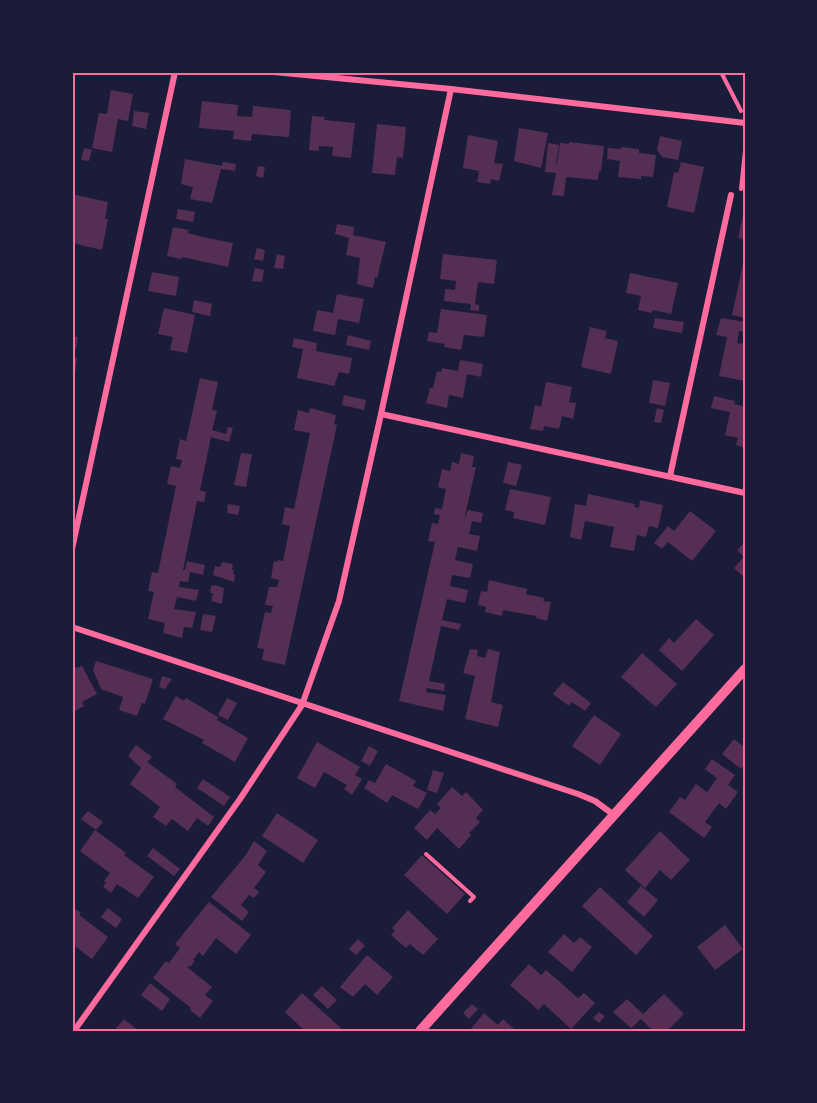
<svg xmlns="http://www.w3.org/2000/svg" width="817" height="1103" viewBox="0 0 817 1103" font-family="'Noto Sans',sans-serif">
<style>
.building{fill:#542f53}
.lines{fill:none;stroke-linecap:round;stroke-linejoin:round}
.path{stroke:#ff6b9d;stroke-width:4}
.minor{stroke:#ff6b9d;stroke-width:6}
.tertiary{stroke:#ff6b9d;stroke-width:10}
.neatline{fill:none;stroke:#ff6b9d;stroke-width:2}
</style>
<rect width="100%" height="100%" fill="#1b1b3a"/>
<!-- building -->
<g class="building">
<polygon points="111,90 133,94 128,121 118,119 112,152 92,148 99,113 107,114"/>
<polygon points="202,101 238,105 237,116 252,117 253,106 291,110 289,137 252,134 251,141 233,139 234,131 199,128"/>
<polygon points="134,111 149,113 146,129 132,126"/>
<polygon points="312,116 325,117 324,120 355,123 351,158 332,156 333,147 319,146 319,151 309,150"/>
<polygon points="377,124 406,127 403,158 397,157 395,175 372,173"/>
<polygon points="519,128 548,133 541,168 514,161"/>
<polygon points="468,135 498,141 494,163 503,164 499,181 491,179 490,184 477,182 479,171 463,168"/>
<polygon points="660,136 682,141 678,160 662,157 657,150"/>
<polygon points="569,142 604,146 601,171 599,171 598,180 566,177 564,196 552,195 556,173 545,172 548,143 559,145 556,162 555,163 557,163 560,143 569,144"/>
<polygon points="621,147 639,149 639,153 656,155 653,177 641,176 641,179 618,177 620,161 607,159 608,148 621,149"/>
<polygon points="84,148 92,150 89,161 81,160"/>
<polygon points="185,159 222,166 223,162 236,164 235,171 221,169 212,203 190,199 193,187 181,184"/>
<polygon points="681,162 704,167 694,213 667,207 674,172 678,173"/>
<polygon points="258,166 265,167 263,178 256,176"/>
<polygon points="72,194 108,202 105,219 108,219 102,250 72,243"/>
<polygon points="178,209 195,212 193,222 176,219"/>
<polygon points="743,215 745,216 745,239 738,238"/>
<polygon points="337,224 354,227 353,235 386,242 377,278 375,277 373,288 357,284 360,258 346,255 349,238 335,234"/>
<polygon points="173,227 189,230 188,233 202,237 233,243 228,267 182,257 182,259 167,256"/>
<polygon points="257,248 265,250 263,261 254,259"/>
<polygon points="277,254 285,256 283,269 274,268"/>
<polygon points="443,254 497,260 494,284 478,282 475,304 479,305 479,311 470,310 471,304 444,301 445,289 455,290 456,281 440,279"/>
<polygon points="744,259 745,259 745,318 732,315"/>
<polygon points="255,268 264,270 262,282 252,281"/>
<polygon points="152,272 179,277 176,296 148,291"/>
<polygon points="630,273 678,283 671,314 653,310 652,313 638,310 641,296 626,293"/>
<polygon points="337,294 364,299 359,323 338,319 335,335 313,331 317,310 333,313"/>
<polygon points="194,300 212,304 210,316 192,312"/>
<polygon points="164,308 195,315 187,353 170,350 173,337 158,334"/>
<polygon points="441,309 487,315 484,337 464,335 461,350 444,347 445,344 427,341 429,332 437,333"/>
<polygon points="655,318 684,322 682,333 653,328"/>
<polygon points="721,318 745,322 745,332 739,331 737,343 745,344 745,381 719,376 727,337 716,335"/>
<polygon points="590,327 607,331 605,338 618,341 611,374 581,367"/>
<polygon points="348,335 371,341 369,350 346,345"/>
<polygon points="72,336 78,337 76,349 72,349"/>
<polygon points="294,338 317,343 316,351 352,358 349,374 339,372 334,386 297,378 303,349 292,347"/>
<polygon points="72,357 77,358 73,388 72,388"/>
<polygon points="460,360 483,364 481,377 467,374 463,398 449,395 447,408 426,403 430,388 433,388 437,371 441,372 442,368 458,371"/>
<polygon points="200,378 218,382 212,410 217,411 212,430 226,434 228,427 233,428 229,442 211,437 200,490 206,492 204,502 197,501 183,570 185,570 187,561 205,565 203,575 190,572 188,582 180,581 179,587 199,590 196,601 177,597 174,609 196,612 192,628 184,627 182,638 163,633 165,623 148,619 154,592 148,591 152,572 158,573 176,486 167,484 171,466 180,468 182,460 176,459 180,439 186,441"/>
<polygon points="653,380 670,383 665,406 649,403"/>
<polygon points="546,382 572,387 569,402 576,403 573,419 562,416 559,429 544,426 543,431 530,429 535,405 541,407"/>
<polygon points="344,395 366,400 364,410 342,405"/>
<polygon points="714,396 735,401 734,404 745,407 745,448 736,445 738,438 725,435 730,412 711,408"/>
<polygon points="310,408 336,415 334,424 337,425 285,665 262,660 264,649 257,648 265,612 271,613 273,606 265,605 269,587 277,587 279,580 271,578 274,561 277,562 278,560 283,561 290,526 282,524 285,507 294,509 310,433 294,430 298,410 309,413"/>
<polygon points="657,408 664,410 661,423 654,422"/>
<polygon points="241,453 252,454 246,487 234,485"/>
<polygon points="461,453 474,456 472,467 476,467 464,520 468,510 483,513 481,523 472,521 469,534 480,536 477,551 458,547 455,560 473,564 470,578 452,575 450,586 468,590 465,603 447,599 442,620 461,624 459,630 441,626 429,681 445,684 444,691 427,688 426,692 446,695 443,711 399,701 435,542 428,541 432,523 438,524 440,515 434,514 435,508 442,509 446,489 438,487 442,469 450,471 452,462 459,464"/>
<polygon points="508,462 522,465 516,486 503,483"/>
<polygon points="510,489 551,497 545,525 513,518 514,512 505,510"/>
<polygon points="588,494 635,504 634,507 639,508 640,500 663,505 658,528 649,526 646,537 637,535 634,551 610,547 614,527 585,521 581,540 570,537 575,504 586,506"/>
<polygon points="228,504 240,506 238,515 227,513"/>
<polygon points="690,511 716,531 692,561 668,542 662,549 654,543 668,526 674,531"/>
<polygon points="745,542 745,578 734,568 744,557 737,550"/>
<polygon points="222,562 233,564 232,570 234,570 233,574 235,574 234,582 213,575 215,566 220,567"/>
<polygon points="489,580 527,589 526,594 544,598 543,601 551,602 547,621 536,618 536,616 503,610 502,616 485,612 486,607 478,605 481,591 487,592"/>
<polygon points="215,585 224,588 222,604 211,601 213,593 210,593 211,586"/>
<polygon points="203,614 216,616 212,632 200,630"/>
<polygon points="696,619 714,635 682,671 659,650 669,638 674,643"/>
<polygon points="470,649 478,650 477,656 485,658 488,649 500,652 491,702 503,705 498,727 465,719 475,676 463,673"/>
<polygon points="642,653 677,684 656,707 621,677"/>
<polygon points="96,661 153,679 145,704 142,703 137,716 119,710 123,697 101,689 93,670"/>
<polygon points="82,666 97,694 82,702 84,706 75,711 74,709 72,710 72,669"/>
<polygon points="162,676 172,679 165,689 159,687"/>
<polygon points="563,682 591,703 585,711 572,702 569,706 553,694"/>
<polygon points="176,696 184,701 186,698 218,717 217,720 248,738 235,762 202,743 204,740 163,719"/>
<polygon points="227,698 237,703 228,720 218,715"/>
<polygon points="594,715 621,734 600,765 572,746"/>
<polygon points="734,739 745,748 745,764 741,769 722,754"/>
<polygon points="317,742 360,767 355,775 362,779 352,795 344,789 347,785 324,772 315,788 297,778"/>
<polygon points="136,745 152,757 147,762 177,784 175,787 214,817 208,826 197,818 188,831 172,819 166,826 153,817 160,807 130,784 141,768 128,756"/>
<polygon points="369,746 378,751 370,766 361,761"/>
<polygon points="712,759 735,775 728,785 738,792 726,809 719,803 705,822 712,827 704,838 669,812 680,797 685,800 696,784 707,792 717,778 705,769"/>
<polygon points="386,764 416,781 413,786 427,793 418,809 392,795 387,803 364,788 369,780 375,783"/>
<polygon points="433,770 444,773 437,793 427,790"/>
<polygon points="203,779 230,797 224,806 197,788"/>
<polygon points="452,787 462,796 466,792 483,810 476,818 480,822 469,833 471,835 459,849 437,828 427,840 414,828 430,810 435,814 441,808 437,804"/>
<polygon points="88,811 103,822 96,830 81,819"/>
<polygon points="277,813 318,840 303,863 262,836"/>
<polygon points="95,830 126,853 124,855 154,877 138,898 117,884 111,893 103,887 106,883 104,881 110,873 80,851"/>
<polygon points="660,831 690,860 671,880 660,870 645,888 625,870"/>
<polygon points="254,841 267,851 258,865 266,872 254,888 259,892 254,898 249,895 241,905 249,912 242,921 211,897 245,856"/>
<polygon points="153,848 180,869 174,876 147,856"/>
<polygon points="422,855 465,894 447,914 404,875"/>
<polygon points="641,886 658,900 644,917 627,902"/>
<polygon points="600,887 653,936 636,955 582,906"/>
<polygon points="209,902 251,935 236,954 216,938 203,956 199,952 193,960 195,961 190,967 188,966 187,967 212,987 205,995 213,1001 200,1018 190,1010 191,1008 153,978 166,961 169,963 180,948 175,944"/>
<polygon points="72,906 81,913 79,915 108,937 92,959 72,944"/>
<polygon points="108,908 122,919 116,928 101,917"/>
<polygon points="408,910 438,939 423,955 410,944 406,948 391,935 395,931 392,928"/>
<polygon points="725,925 743,949 715,970 697,947"/>
<polygon points="564,934 574,943 580,937 592,947 572,972 548,952"/>
<polygon points="358,939 365,946 356,955 349,949"/>
<polygon points="367,955 393,977 377,995 365,984 353,997 340,987"/>
<polygon points="529,964 541,975 546,970 578,998 584,993 595,1003 571,1029 544,1004 538,1010 510,985"/>
<polygon points="150,983 170,999 162,1011 141,995"/>
<polygon points="322,986 337,1000 328,1009 313,995"/>
<polygon points="302,993 344,1031 305,1031 285,1012"/>
<polygon points="664,994 684,1014 667,1031 653,1031 641,1019 631,1028 613,1012 627,999 643,1014"/>
<polygon points="472,1004 478,1009 469,1019 463,1013"/>
<polygon points="599,1012 605,1016 599,1023 593,1018"/>
<polygon points="484,1013 498,1025 503,1019 516,1031 469,1031"/>
<polygon points="124,1019 139,1031 114,1031"/>
</g>
<g class="lines">
<!-- path -->
<g class="path">
<polyline points="721,72 741,111"/>
<polyline points="741,189 745,151"/>
<polyline points="426,854 474,897 470,901"/>
</g>
<!-- minor -->
<g class="minor">
<polyline points="274,72 451,89 745,123"/>
<polyline points="381,414 745,493"/>
<polyline points="670,476 731,195"/>
<polyline points="72,549 175,72"/>
<polyline points="72,627 578,794 595,801 614,815"/>
<polyline points="74,1031 240,799 302,705 339,601 381,414 451,89"/>
</g>
<!-- tertiary -->
<polyline class="tertiary" points="420,1031 745,669"/>
</g>
<!-- border -->
<rect width="817" height="1103" fill="none" stroke="#1b1b3a" stroke-width="147"/>
<rect x="74" y="74" width="670" height="956" class="neatline"/>
</svg>
